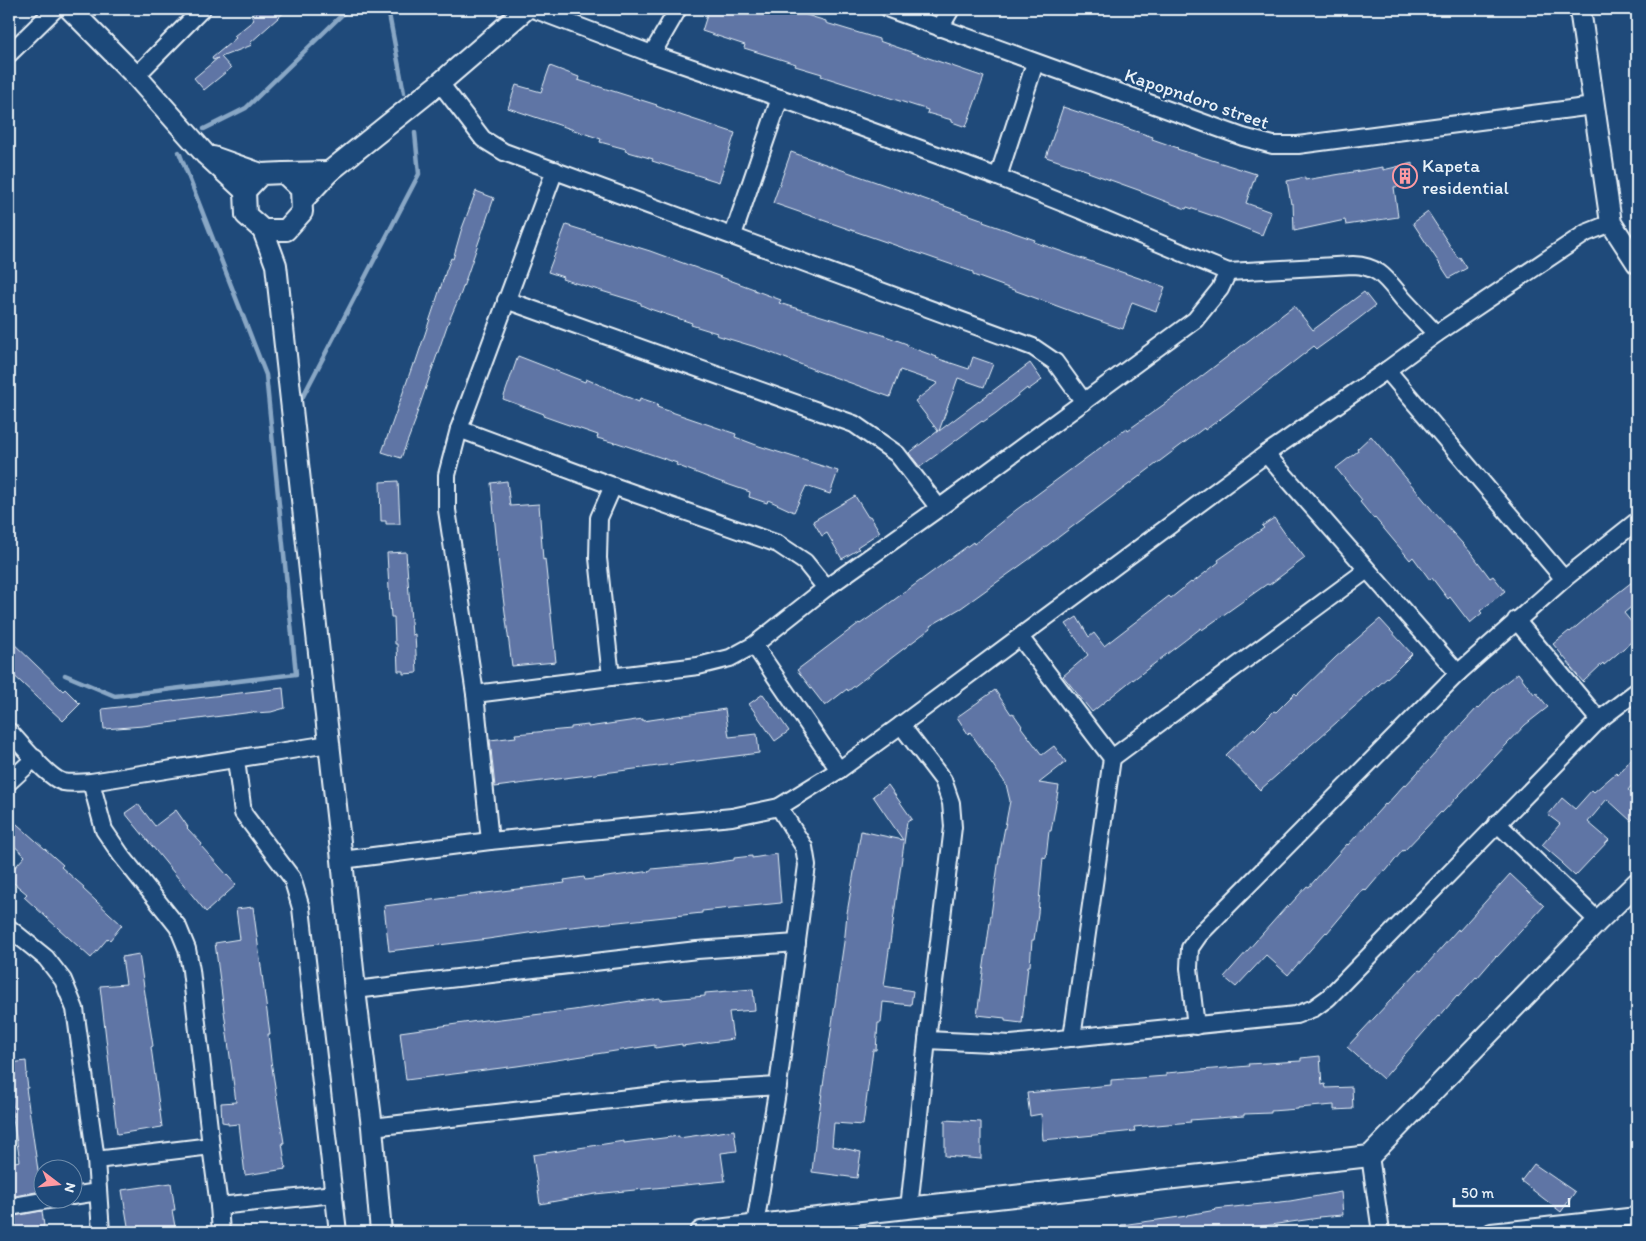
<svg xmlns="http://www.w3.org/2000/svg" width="1646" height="1241" viewBox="0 0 1646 1241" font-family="Itim,sans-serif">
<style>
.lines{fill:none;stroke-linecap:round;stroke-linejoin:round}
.stream{stroke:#89a7c5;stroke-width:4.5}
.building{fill:#5f74a5;stroke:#e8f1f8}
.minor-casing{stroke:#e8f1f8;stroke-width:20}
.tertiary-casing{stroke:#e8f1f8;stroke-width:24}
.minor{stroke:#1f4a7a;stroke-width:16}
.tertiary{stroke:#1f4a7a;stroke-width:20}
.labels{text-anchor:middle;stroke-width:5;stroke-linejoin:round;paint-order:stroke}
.street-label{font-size:19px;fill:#e8f1f8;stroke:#1f4a7a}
.poi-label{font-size:19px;fill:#e8f1f8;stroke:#1f4a7a;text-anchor:start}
</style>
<rect width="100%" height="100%" fill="#1f4a7a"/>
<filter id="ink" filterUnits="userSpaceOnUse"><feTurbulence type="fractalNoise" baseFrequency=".02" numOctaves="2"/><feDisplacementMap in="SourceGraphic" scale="10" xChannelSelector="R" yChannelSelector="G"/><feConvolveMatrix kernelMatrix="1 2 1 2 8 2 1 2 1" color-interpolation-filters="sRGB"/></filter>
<g filter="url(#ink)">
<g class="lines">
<!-- stream -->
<g class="stream">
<polyline points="388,9 404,93"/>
<polyline points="204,129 246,108 348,9"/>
<polyline points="299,404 419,174 415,133"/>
<polyline points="65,675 115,696 296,674 266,375 179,152"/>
</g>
</g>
<!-- building -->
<g class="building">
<polygon points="260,9 288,9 250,43 252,45 221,57 231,68 204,90 194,78 218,58 213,60 212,58 236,38 234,36 254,20 251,16"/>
<polygon points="709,9 727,13 728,9 793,9 800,11 800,13 826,21 826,23 879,39 879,41 984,77 966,127 952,122 952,120 927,113 928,110 821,76 822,74 795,66 796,64 744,48 745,45 702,31"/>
<polygon points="550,66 579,77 578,80 657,105 656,106 683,116 735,133 719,182 652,161 653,159 625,151 626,149 600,142 601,139 508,108 516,85 541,92"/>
<polygon points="1063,107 1153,137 1152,139 1178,148 1177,149 1256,174 1246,203 1271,212 1262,235 1219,218 1187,207 1186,209 1167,202 1141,192 1141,191 1088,172 1089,171 1046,157"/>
<polygon points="791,152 984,220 983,222 1035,240 1034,242 1165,287 1156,311 1132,302 1123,329 1076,313 973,275 973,272 773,203"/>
<polygon points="1413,163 1414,185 1394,187 1398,217 1346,225 1345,220 1294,231 1293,203 1291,204 1287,181 1305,177 1305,180 1383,167 1383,170"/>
<polygon points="476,191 494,198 461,293 448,323 415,419 416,419 401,458 382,452 413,364 415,364 446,271 451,258 453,259 461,231"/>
<polygon points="1428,212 1458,258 1460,257 1467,268 1449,278 1413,223"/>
<polygon points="566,225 650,251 754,289 754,290 781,300 779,303 883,335 907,344 907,346 937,357 936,358 969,369 973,357 993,364 984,387 958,378 939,431 1030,363 1042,380 1028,390 1027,388 996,413 983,422 982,421 920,467 909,453 938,431 915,401 938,383 900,370 890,397 820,372 759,348 716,335 717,333 691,325 692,323 650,309 641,305 641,303 562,279 563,277 548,272"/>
<polygon points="1364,292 1375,306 1357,320 1317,349 1314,346 1227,414 1205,430 1204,428 1028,560 961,608 930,626 931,628 848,691 847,689 825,706 797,670 859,623 860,624 883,608 973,542 974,544 1016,510 1127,428 1128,430 1173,398 1294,306 1313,330"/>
<polygon points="518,356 585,382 586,379 639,402 640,398 658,404 657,407 736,434 735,437 759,446 838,471 830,494 806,486 794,512 768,500 767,503 749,497 750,492 718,481 676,465 677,463 615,442 615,443 597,438 598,435 560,422 543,416 544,414 503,399"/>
<polygon points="1371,436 1434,512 1472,554 1490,578 1493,576 1505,591 1480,611 1482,613 1470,623 1450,597 1448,599 1432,578 1430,580 1413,557 1410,560 1375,518 1374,519 1360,502 1362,500 1336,468 1358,451 1357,449"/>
<polygon points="398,481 400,524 386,524 386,521 381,521 380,482"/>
<polygon points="507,481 510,506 539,504 543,560 545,559 556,662 512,666 499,566 491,483"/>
<polygon points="855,496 868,517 870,516 880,532 857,547 859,549 842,559 827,533 822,536 813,521"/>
<polygon points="1274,518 1291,542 1292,541 1305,558 1269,585 1267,584 1202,630 1201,628 1133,680 1133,679 1092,712 1063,676 1088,655 1066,624 1077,617 1089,637 1094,633 1104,646 1169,596 1171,598 1191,582 1192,583 1219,562 1218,560 1264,528 1262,526"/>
<polygon points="406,552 412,635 415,634 417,673 403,674 403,671 398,671 397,644 395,644 394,617 391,617 389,589 387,553"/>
<polygon points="1637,578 1637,602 1624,613 1637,629 1637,637 1604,665 1603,663 1583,682 1571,668 1572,667 1553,644 1569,631 1570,632 1591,614"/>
<polygon points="1380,619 1412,654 1396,670 1260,790 1226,755 1254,728 1255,730 1274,711 1276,712 1295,693 1297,695 1336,657"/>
<polygon points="9,639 63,691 65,689 80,704 63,721 9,671"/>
<polygon points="1518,673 1534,694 1536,692 1548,707 1525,725 1442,813 1441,812 1404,851 1403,850 1386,871 1384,870 1366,891 1364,889 1327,933 1326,932 1288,975 1266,955 1236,987 1224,977 1287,906 1288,907 1307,886 1309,887 1328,865 1347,844 1348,845 1385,804 1386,805 1404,785 1405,786 1477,708 1478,709 1496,690"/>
<polygon points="283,688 285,708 271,712 254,713 253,712 143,726 104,729 102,709"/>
<polygon points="995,690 1011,714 1013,713 1022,726 1021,727 1042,755 1054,746 1066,762 1039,783 1059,786 1051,831 1049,831 1046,858 1043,857 1038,913 1034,940 1032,940 1030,966 1028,966 1022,1023 1005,1021 1005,1018 977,1015 999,858 1010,801 1006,784 970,732 968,734 957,717"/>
<polygon points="763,694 789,731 775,741 749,704"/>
<polygon points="725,709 729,737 757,734 759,753 495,787 490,740 516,737 515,734 571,729 571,727 588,725 588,727 643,719 643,721"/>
<polygon points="1637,752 1637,779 1628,790 1637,798 1637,814 1631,821 1607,799 1588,822 1609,840 1575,876 1562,864 1563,863 1542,845 1560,824 1548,815 1562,798 1575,809 1592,790 1594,792 1616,773 1618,775"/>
<polygon points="888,785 912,819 907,822 884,986 913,991 911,1005 883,1002 881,1023 878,1023 876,1050 873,1050 863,1125 834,1123 832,1146 861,1152 857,1178 812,1172 816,1134 845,935 847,913 861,831 903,840 873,796"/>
<polygon points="138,804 155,826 176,810 188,827 187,828 202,844 201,846 236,885 206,912 125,813"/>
<polygon points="9,817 63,865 61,867 84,887 83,889 122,925 110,940 108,938 91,958 24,897 27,894 9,879 9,874 25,856 9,841"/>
<polygon points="777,854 781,903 702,911 702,913 562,928 488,939 389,951 384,906 565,883 564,880 584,877 585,880 651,871 651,869 706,864 734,860 734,858 752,856 752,858"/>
<polygon points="1510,874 1544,906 1497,957 1496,956 1477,978 1476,977 1458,997 1457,996 1439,1017 1438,1016 1383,1079 1347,1047 1419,970 1421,971 1458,929 1459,931"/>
<polygon points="253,907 270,1034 268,1034 271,1061 284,1143 282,1143 286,1169 245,1175 239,1124 228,1125 228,1123 222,1122 221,1103 236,1102 215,943 240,939 236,909"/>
<polygon points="139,954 153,1046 151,1047 162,1127 117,1134 100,986 126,984 122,957"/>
<polygon points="753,989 755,1010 729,1012 733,1039 682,1046 682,1044 655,1048 655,1045 517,1066 406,1080 400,1032 492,1019 492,1020 574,1010 631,1001 631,1002 660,998 660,1000 705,996 705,993"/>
<polygon points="1320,1056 1322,1085 1325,1084 1326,1088 1352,1087 1353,1109 1334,1110 1334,1105 1298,1108 1298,1109 1271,1111 1271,1113 1244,1114 1244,1116 1190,1120 1191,1122 1134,1127 1135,1131 1115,1133 1043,1140 1041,1114 1030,1116 1027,1093 1111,1085 1111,1080 1166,1076 1166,1073 1249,1066 1248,1064 1301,1061 1301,1058"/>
<polygon points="26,1061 27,1074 26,1074 28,1088 26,1088 41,1191 9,1197 9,1163 20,1161 11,1107 13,1107 9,1084 9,1067 11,1066 11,1063"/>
<polygon points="945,1120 981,1122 981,1159 945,1156"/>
<polygon points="734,1130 737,1151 721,1153 725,1181 595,1194 540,1204 533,1155 624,1141 624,1143 679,1136 679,1138"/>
<polygon points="1534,1164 1575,1192 1561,1212 1521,1181"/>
<polygon points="171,1183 175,1210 172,1210 176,1232 129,1232 122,1190"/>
<polygon points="1341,1192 1343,1215 1318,1217 1319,1218 1222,1232 1122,1232 1121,1225 1187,1216 1187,1215 1216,1210 1215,1209 1290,1201"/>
<polygon points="42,1211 44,1226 9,1230 9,1217"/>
</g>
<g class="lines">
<defs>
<g id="minor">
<path d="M533,9L652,54L780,98L998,177L1078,209L1228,272L1353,265C1380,266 1387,280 1403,299C1414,311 1425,322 1436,334"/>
<polyline points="889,9 1243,137 1273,145 1298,145 1593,106"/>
<polyline points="940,28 951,9"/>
<polyline points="9,54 55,9"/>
<polyline points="652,54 678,9"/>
<polyline points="136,76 202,9"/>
<polyline points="440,83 483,139 504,152 1033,347 1055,362 1084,402"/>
<polyline points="998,177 1035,63"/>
<polyline points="733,235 780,98"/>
<polyline points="506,300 854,424 897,454 939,508"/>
<polyline points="1387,370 1564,579"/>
<polyline points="459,429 613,486 778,544 805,562 826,588"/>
<polyline points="1266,454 1458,673"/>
<polyline points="1516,620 1599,720"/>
<polyline points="1020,637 1112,758 1072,1038"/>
<polyline points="754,645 839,770"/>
<polyline points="611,677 598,558 599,518 613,486"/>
<polyline points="475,694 698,666 730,658 754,645 826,588 939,508 1195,320 1220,289 1228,272"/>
<polyline points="901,725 943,780 951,803 953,827 927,1040 909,1208"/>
<path d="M9,731C21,744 48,778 63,782C72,784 83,782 91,782L329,744"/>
<polyline points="1112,758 1367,570"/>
<polyline points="236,760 243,813 292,878 301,908 338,1232"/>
<polyline points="9,782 35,758"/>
<polyline points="91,782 104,830 121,855 178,927 187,949 191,970 211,1146 219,1206 221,1232"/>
<polyline points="1497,823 1598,921"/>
<polyline points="490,841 475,694 447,510 447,475 459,429 555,170"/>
<polyline points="342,860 490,841 732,817 779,807 839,770 901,725 1266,454 1387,370 1436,334 1586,233 1611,223"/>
<polyline points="9,928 46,958 63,980 75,1009 96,1160 101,1232"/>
<polyline points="355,990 697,950 797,943"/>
<polyline points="1196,1026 1189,968 1190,948 1199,935 1458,673 1564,579 1637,521"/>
<polyline points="927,1040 1011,1044 1296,1015 1314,1008 1328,998 1599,720 1637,691"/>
<polyline points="372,1127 682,1092 778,1086"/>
<polyline points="1370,1156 1381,1232"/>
<polyline points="96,1160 211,1146"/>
<polyline points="72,1196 98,1192"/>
<polyline points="219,1206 334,1194"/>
<polyline points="9,1207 60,1198"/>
<polyline points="755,1225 778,1086 807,865 804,847 779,807"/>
<polyline points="1491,1232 1637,1216"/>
</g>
<g id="tertiary">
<polyline points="70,9 136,76 206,155 245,191"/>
<polyline points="1580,9 1611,223 1637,263"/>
<polyline points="213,157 261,174"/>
<polygon points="284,173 301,189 302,212 286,230 263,230 246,215 245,191 261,174"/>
<polyline points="284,173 329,172"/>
<polyline points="302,201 329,172 440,83 526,9"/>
<polyline points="263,230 276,265 342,860 355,990 372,1127 381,1232"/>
<polyline points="701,1232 809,1219 1370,1156 1598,921 1637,883"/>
</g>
</defs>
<!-- minor casing -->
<use href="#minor" class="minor-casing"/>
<!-- tertiary casing -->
<use href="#tertiary" class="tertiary-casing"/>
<!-- minor -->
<use href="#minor" class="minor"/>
<!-- tertiary -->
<use href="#tertiary" class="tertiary"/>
</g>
</g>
<!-- icons -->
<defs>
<symbol id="building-ring" viewBox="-11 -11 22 22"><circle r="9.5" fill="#1f4a7a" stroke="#ff9aa2" stroke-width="1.5"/><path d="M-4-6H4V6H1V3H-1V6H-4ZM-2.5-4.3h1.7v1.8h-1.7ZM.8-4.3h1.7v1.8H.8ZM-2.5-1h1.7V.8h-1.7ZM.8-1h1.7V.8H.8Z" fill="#ff9aa2"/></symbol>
</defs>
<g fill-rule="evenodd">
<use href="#building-ring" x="1391" y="162" width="28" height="28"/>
</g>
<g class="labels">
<!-- street labels -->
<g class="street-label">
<text transform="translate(1197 98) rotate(19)" y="7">Kapopndoro street</text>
</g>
<!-- poi labels -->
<g class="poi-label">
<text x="1422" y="172">Kapeta<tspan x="1422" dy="22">residential</tspan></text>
</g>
</g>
<!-- margin -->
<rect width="1646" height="1241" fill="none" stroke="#1f4a7a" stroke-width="30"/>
<rect x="15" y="15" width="1616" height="1211" fill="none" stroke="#e8f1f8" stroke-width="2" filter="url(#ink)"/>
<!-- north arrow -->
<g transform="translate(58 1184) rotate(106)"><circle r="24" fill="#1f4a7a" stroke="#6f8dac"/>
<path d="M0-4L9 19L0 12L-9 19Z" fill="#ff9aa2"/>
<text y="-8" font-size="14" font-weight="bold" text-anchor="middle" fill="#e8f1f8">N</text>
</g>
<!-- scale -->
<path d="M1454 1198v8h115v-8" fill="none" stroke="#e8f1f8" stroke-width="2.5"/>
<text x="1461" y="1198" font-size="15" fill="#e8f1f8" stroke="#1f4a7a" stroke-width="4" paint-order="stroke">50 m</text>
</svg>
